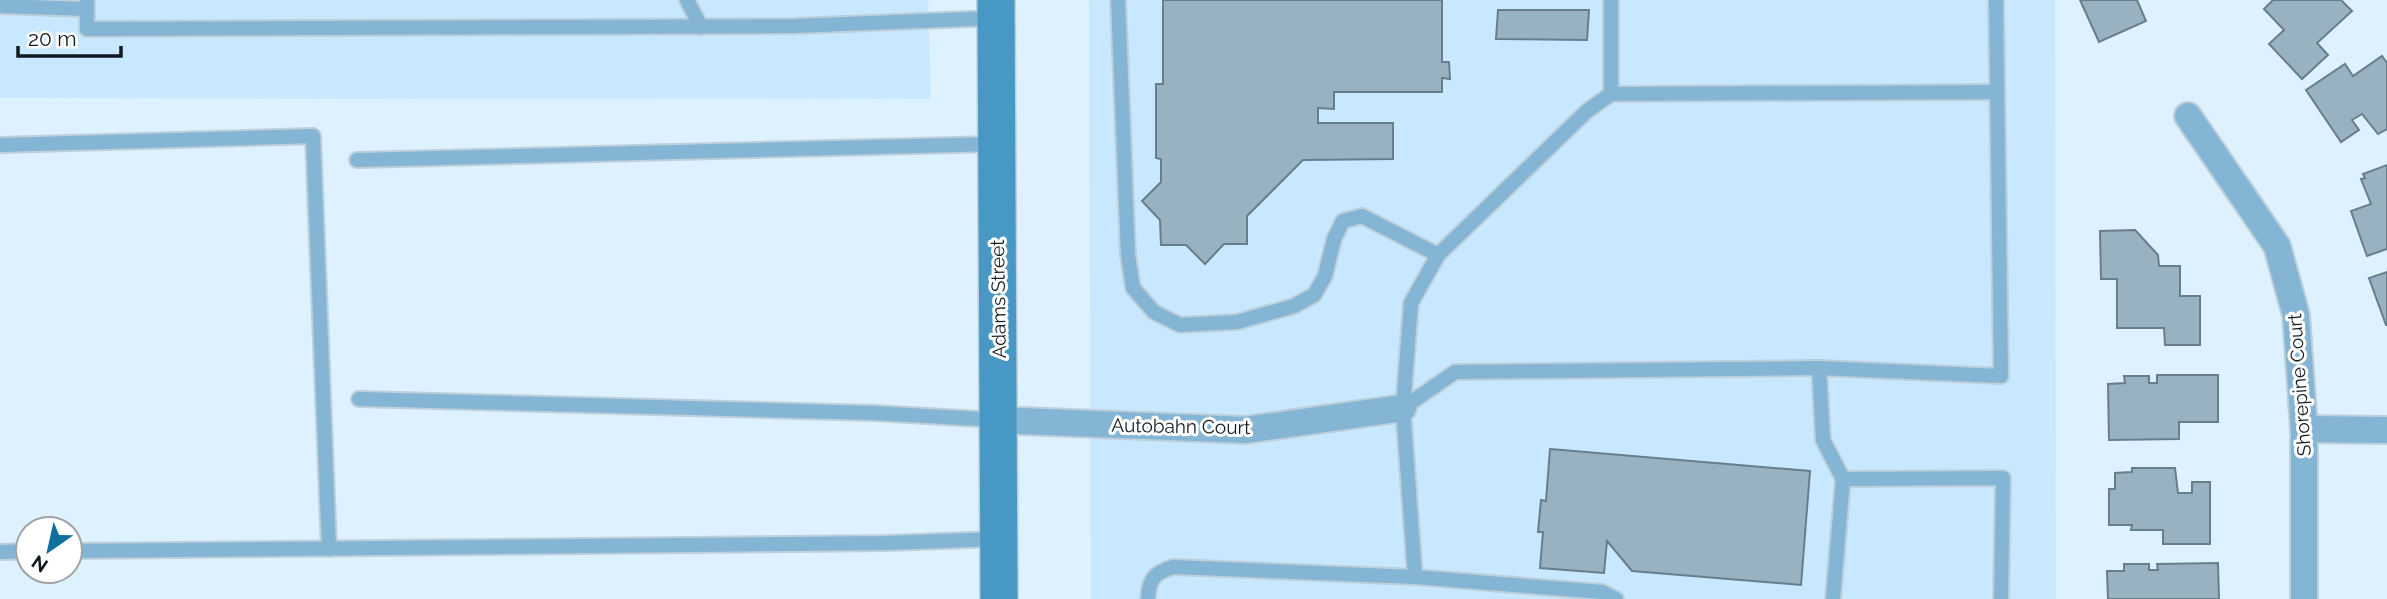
<svg xmlns="http://www.w3.org/2000/svg" width="2387" height="599" viewBox="0 0 2387 599" font-family="Raleway,sans-serif">
<style>
.built{fill:#c7e8fe}
.building{fill:#99b2c2;stroke:#677e8d;stroke-width:2}
.lines{fill:none;stroke-linecap:round;stroke-linejoin:round}
.lane-casing{stroke:#bccfda;stroke-width:18}
.street-casing{stroke:#bccfda;stroke-width:30}
.secondary-casing{stroke:#bccfda;stroke-width:40}
.lane{stroke:#84b5d4;stroke-width:14}
.street{stroke:#84b5d4;stroke-width:26}
.secondary{stroke:#4898c5;stroke-width:37}
.labels{text-anchor:middle;stroke-width:6;stroke-linejoin:round;paint-order:stroke}
.street-label{font-size:19px;fill:#111a20;stroke:#fff}
</style>
<rect width="100%" height="100%" fill="#ddf1fe"/>
<!-- built -->
<g class="built">
<polygon points="0,0 928,0 931,99 0,98"/>
<polygon points="1089,0 2055,0 2056,599 1091,599"/>
</g>
<!-- building -->
<g class="building">
<polygon points="1163,0 1442,0 1442,62 1449,62 1450,79 1442,78 1442,92 1334,92 1334,109 1318,108 1318,123 1393,123 1393,159 1303,160 1247,216 1247,244 1224,244 1205,264 1186,245 1161,245 1160,220 1142,201 1161,182 1161,159 1156,158 1156,84 1163,84"/>
<polygon points="2080,0 2137,0 2146,21 2099,42"/>
<polygon points="2273,0 2341,0 2352,11 2317,43 2328,55 2302,79 2269,44 2284,30 2264,9"/>
<polygon points="1498,10 1589,10 1587,40 1496,39"/>
<polygon points="2382,56 2387,63 2387,129 2378,134 2362,114 2352,120 2359,130 2341,142 2306,90 2345,64 2353,76"/>
<polygon points="2387,165 2387,249 2367,256 2351,211 2371,204 2361,179 2365,178 2363,174"/>
<polygon points="2135,230 2158,255 2159,266 2180,266 2180,296 2200,296 2200,345 2165,345 2164,328 2117,328 2117,279 2101,279 2100,231"/>
<polygon points="2387,272 2387,325 2386,325 2369,278"/>
<polygon points="2157,375 2218,375 2218,422 2179,422 2179,439 2109,440 2108,384 2125,383 2124,376 2149,376 2149,383 2157,383"/>
<polygon points="1550,449 1810,471 1801,585 1632,571 1607,541 1604,573 1540,568 1543,532 1538,532 1541,500 1546,501"/>
<polygon points="2132,468 2175,468 2178,493 2192,493 2192,482 2210,482 2210,544 2163,544 2163,530 2131,530 2132,525 2109,525 2109,489 2115,489 2115,473 2132,472"/>
<polygon points="2218,563 2219,599 2108,599 2107,571 2124,571 2124,564 2149,564 2149,570 2158,570 2157,564"/>
</g>
<g class="lines">
<defs>
<g id="lane">
<polyline points="87,0 87,29 795,26 995,18"/>
<polyline points="687,0 701,27"/>
<polyline points="1118,0 1128,255 1133,288 1154,312 1180,325 1237,322 1294,306 1314,295 1325,276 1334,239 1343,221 1362,216 1438,255 1587,111 1611,94 1611,0"/>
<polyline points="0,6 87,9"/>
<polyline points="1611,94 1997,92"/>
<polyline points="0,145 313,136 329,549"/>
<polyline points="357,160 996,144"/>
<polyline points="359,399 874,413 998,420"/>
<polyline points="1403,408 1455,372 1819,368"/>
<polyline points="1843,479 1823,440 1819,368 2001,376 1996,0"/>
<polyline points="70,551 887,543 998,539"/>
<polyline points="0,552 28,551"/>
<polyline points="1415,577 1602,592 1616,599"/>
<path d="M1148,599C1149,579 1154,573 1173,567L1415,577L1403,408L1411,303L1438,255"/>
<polyline points="1833,599 1843,479 2003,478 2001,599"/>
</g>
<g id="street">
<polyline points="2188,116 2277,246 2296,315 2304,429 2304,599"/>
<polyline points="999,420 1245,430 1403,408"/>
<polyline points="2304,429 2387,430"/>
</g>
<polyline id="secondary" points="996,0 999,599"/>
</defs>
<!-- lane casing -->
<use href="#lane" class="lane-casing"/>
<!-- street casing -->
<use href="#street" class="street-casing"/>
<!-- secondary casing -->
<use href="#secondary" class="secondary-casing"/>
<!-- lane -->
<use href="#lane" class="lane"/>
<!-- street -->
<use href="#street" class="street"/>
<!-- secondary -->
<use href="#secondary" class="secondary"/>
</g>
<g class="labels">
<!-- street labels -->
<g class="street-label">
<text transform="translate(998 299) rotate(-91)" y="7">Adams Street</text>
<text transform="translate(2299 385) rotate(-94)" y="7">Shorepine Court</text>
<text transform="translate(1181 426) rotate(1)" y="7">Autobahn Court</text>
</g>
</g>
<!-- north arrow -->
<g transform="translate(49 550) rotate(214)"><circle r="33" fill="#ffffff" stroke="#a0a3a6" stroke-width="2"/>
<path d="M0-5L12 26L0 18L-12 26Z" fill="#0d6f9d"/>
<text y="-10" font-size="19" font-weight="bold" text-anchor="middle" fill="#111a20">N</text>
</g>
<!-- scale -->
<path d="M18 46v10h103v-10" fill="none" stroke="#111a20" stroke-width="3.5"/>
<text x="28" y="46" font-size="21" fill="#111a20" stroke="#ffffff" stroke-width="5" paint-order="stroke">20 m</text>
</svg>
